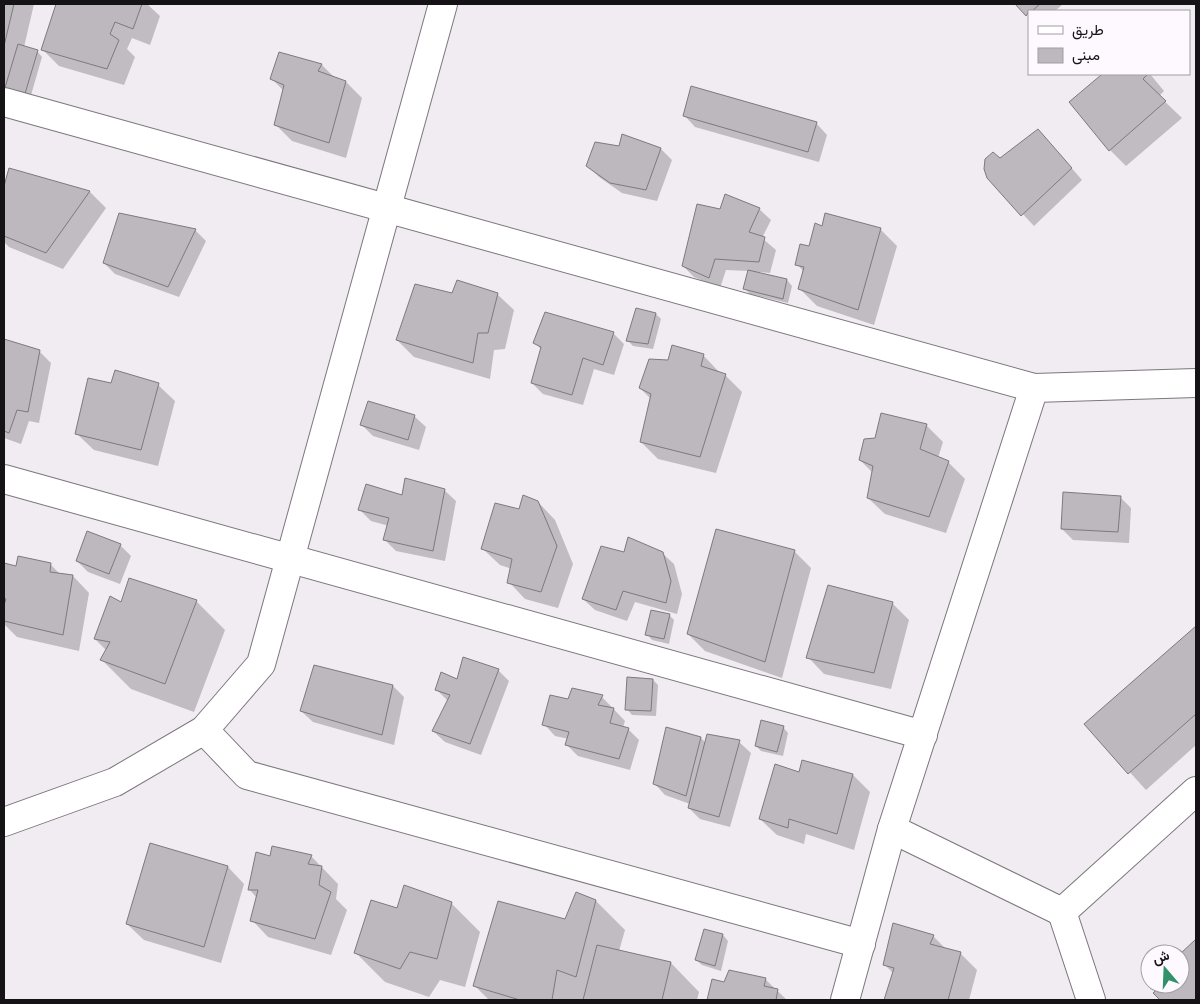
<svg xmlns="http://www.w3.org/2000/svg" width="1200" height="1004" viewBox="0 0 1200 1004" font-family="Overpass,Vazirmatn,sans-serif">
<style>
.shadow{fill:#0003}
.building{fill:#bdb8be;stroke:#7e797e}
.lines{fill:none;stroke-linecap:round;stroke-linejoin:round}
.minor-casing{stroke:#7c777c;stroke-width:30}
.minor{stroke:#fff;stroke-width:28}
</style>
<rect width="100%" height="100%" fill="#f1ebf2"/>
<!-- shadow -->
<g class="shadow">
<polygon points="4,4 34,4 24,47 37,51 42,57 29,102 4,97"/>
<polygon points="58,4 147,4 160,16 150,45 132,38 127,49 135,57 124,85 59,66 42,49"/>
<polygon points="1017,4 1063,4 1055,11 1029,11 1029,16"/>
<polygon points="322,65 335,78 346,82 362,98 346,158 292,141 275,124 284,91 272,79"/>
<polygon points="1102,74 1150,74 1164,91 1159,96 1182,118 1126,166 1110,150"/>
<polygon points="684,115 816,123 827,135 819,162 695,127"/>
<polygon points="623,136 661,149 672,160 657,201 622,193 599,177 588,166 620,148"/>
<polygon points="1049,142 1082,180 1034,226 988,177 999,159"/>
<polygon points="10,170 90,192 106,208 63,269 9,247 4,242 4,190"/>
<polygon points="726,196 759,209 771,220 762,238 776,250 770,273 760,272 759,274 787,280 792,286 788,303 750,294 745,289 749,271 726,270 720,288 694,277 683,266 720,210"/>
<polygon points="823,227 880,229 897,246 874,325 817,306 800,289 804,272 797,264"/>
<polygon points="195,230 206,241 179,297 115,274 104,263"/>
<polygon points="453,294 497,294 514,310 505,349 494,350 490,379 414,357 397,340"/>
<polygon points="656,314 661,319 653,349 633,346 627,340"/>
<polygon points="613,333 624,344 614,375 594,369 583,405 543,394 532,383 542,350 535,343"/>
<polygon points="4,341 39,351 51,363 39,423 29,421 21,444 4,438"/>
<polygon points="703,355 720,373 725,375 742,392 716,473 658,459 641,442 651,399 640,388"/>
<polygon points="158,385 175,401 158,466 94,450 77,434"/>
<polygon points="414,416 426,427 419,450 373,436 362,425"/>
<polygon points="926,425 943,442 938,458 948,462 965,479 946,533 885,514 868,498 873,473 860,460 876,439"/>
<polygon points="444,490 456,501 445,561 396,551 385,540 389,526 371,521 360,510 403,497"/>
<polygon points="1120,497 1131,508 1129,543 1073,540 1062,529"/>
<polygon points="538,502 555,520 573,564 558,608 525,599 509,582 512,569 500,565 483,549 520,510"/>
<polygon points="120,545 131,556 120,584 88,572 77,561"/>
<polygon points="794,551 811,568 782,678 705,651 688,634"/>
<polygon points="662,553 674,564 682,594 677,614 635,602 627,621 595,610 583,599 624,554"/>
<polygon points="50,564 61,575 73,576 89,593 79,651 17,637 4,624 5,605 4,565 17,568"/>
<polygon points="196,601 225,630 194,712 131,689 102,660 107,651 95,639 122,604"/>
<polygon points="892,603 909,620 891,689 824,674 808,657"/>
<polygon points="669,615 674,620 669,644 652,640 647,634"/>
<polygon points="1196,628 1196,745 1146,790 1086,724"/>
<polygon points="498,670 509,681 481,755 445,742 433,731 448,701 437,690 457,681"/>
<polygon points="653,680 658,685 656,716 632,715 627,709"/>
<polygon points="393,686 404,697 394,745 313,722 301,711"/>
<polygon points="572,690 602,697 625,721 623,727 628,729 639,740 630,770 578,756 567,745 569,739 555,736 544,724 569,701"/>
<polygon points="783,727 788,733 783,756 761,751 756,746"/>
<polygon points="701,738 706,743 739,742 751,753 730,827 700,819 689,808 690,804 665,795 654,783"/>
<polygon points="803,762 853,775 870,792 854,850 806,834 804,844 777,835 760,819 799,774"/>
<polygon points="151,845 228,867 244,884 221,963 144,940 127,924"/>
<polygon points="311,856 338,884 336,899 347,910 331,955 268,937 252,920 257,898 249,889 271,857"/>
<polygon points="596,901 625,930 619,951 671,963 699,992 697,1000 489,1000 475,986 566,920"/>
<polygon points="451,903 480,932 465,987 440,980 429,997 385,982 356,953 398,910"/>
<polygon points="894,925 934,937 947,950 960,953 977,970 969,1000 885,1000 894,974 884,964"/>
<polygon points="705,930 723,935 728,941 721,971 702,965 696,960"/>
<polygon points="1196,941 1196,1000 1162,1000 1155,993 1165,984 1180,984 1180,955"/>
<polygon points="765,979 787,1000 708,1000 713,981 724,984"/>
</g>
<!-- building -->
<g class="building">
<polygon points="4,4 14,4 4,46"/>
<polygon points="56,4 142,4 133,29 115,22 110,34 119,40 107,69 41,50"/>
<polygon points="1015,4 1040,4 1032,11 1029,11 1026,16"/>
<polygon points="18,44 38,50 24,97 4,91"/>
<polygon points="279,52 322,64 318,71 346,81 329,143 274,125 284,85 270,79"/>
<polygon points="1100,74 1148,74 1143,79 1166,101 1109,151 1069,102 1101,75"/>
<polygon points="691,86 817,122 808,152 683,116"/>
<polygon points="1038,129 1072,168 1021,216 987,178 984,169 985,159 993,152 1000,158"/>
<polygon points="622,134 661,148 646,190 610,183 586,166 595,142 619,146"/>
<polygon points="9,168 90,191 46,253 4,236 4,186"/>
<polygon points="725,194 760,208 749,232 765,237 759,262 715,259 709,278 682,266 697,204 720,209"/>
<polygon points="119,213 196,229 168,287 103,263"/>
<polygon points="825,213 881,228 858,310 798,289 804,267 795,265 800,244 809,246 815,223 822,226"/>
<polygon points="748,270 787,279 783,299 743,289"/>
<polygon points="457,280 498,293 488,333 478,333 473,363 396,340 415,284 452,293"/>
<polygon points="636,308 656,313 648,344 626,341"/>
<polygon points="545,312 614,332 603,365 583,358 572,395 531,383 541,347 533,343"/>
<polygon points="4,339 40,350 28,412 17,410 9,433 4,431"/>
<polygon points="672,345 704,354 701,366 726,374 700,457 640,442 651,394 639,388 649,359 668,360"/>
<polygon points="115,370 159,383 141,450 75,434 88,378 111,383"/>
<polygon points="368,401 415,415 408,440 360,425"/>
<polygon points="881,413 927,424 920,449 949,461 929,517 867,498 873,466 859,460 864,439 875,438"/>
<polygon points="405,478 445,489 433,551 383,540 389,518 358,510 366,484 402,495"/>
<polygon points="1063,492 1121,496 1118,532 1061,529"/>
<polygon points="523,495 538,501 557,546 541,592 507,583 512,559 481,549 495,503 519,509"/>
<polygon points="716,529 795,550 765,662 687,634"/>
<polygon points="87,531 121,544 109,574 76,561"/>
<polygon points="628,537 663,552 671,581 666,603 623,591 616,610 582,599 601,546 624,552"/>
<polygon points="18,556 51,563 50,572 73,575 63,635 4,621 4,605 6,599 4,598 4,563 16,566"/>
<polygon points="129,578 197,600 165,684 100,660 110,642 94,639 110,596 121,602"/>
<polygon points="828,585 893,602 874,673 806,658"/>
<polygon points="651,610 670,614 664,639 645,635"/>
<polygon points="1196,626 1196,714 1128,774 1084,724"/>
<polygon points="463,657 499,669 470,744 432,731 450,695 435,690 441,672 457,679"/>
<polygon points="314,665 393,685 382,735 300,711"/>
<polygon points="627,677 653,679 651,711 625,710"/>
<polygon points="572,688 603,695 598,705 614,708 610,723 629,728 619,759 565,745 569,732 542,725 550,695 568,699"/>
<polygon points="761,720 784,726 777,752 755,746"/>
<polygon points="666,727 701,737 686,796 653,784"/>
<polygon points="707,734 740,740 719,817 688,808"/>
<polygon points="802,760 853,774 837,834 789,819 788,828 759,819 775,764 799,772"/>
<polygon points="150,843 228,866 204,947 126,924"/>
<polygon points="272,846 312,855 308,864 322,866 319,885 331,892 315,939 250,921 258,890 248,890 256,852 270,856"/>
<polygon points="404,885 452,902 437,959 410,952 400,969 354,953 371,900 397,908"/>
<polygon points="576,892 596,900 576,977 557,970 552,1000 520,1000 473,986 498,901 565,919"/>
<polygon points="893,923 934,935 930,944 961,952 948,1000 884,1000 894,968 883,965"/>
<polygon points="704,929 723,934 715,966 695,960"/>
<polygon points="1196,939 1196,1000 1160,1000 1153,993 1163,984 1180,984 1180,954"/>
<polygon points="597,945 671,962 662,1000 583,1000"/>
<polygon points="729,970 766,978 764,986 778,989 776,1000 707,1000 712,979 724,982"/>
</g>
<g class="lines">
<defs>
<g id="minor">
<polyline points="4,102 1034,388"/>
<polyline points="4,479 923,735"/>
<polyline points="204,730 247,775 861,944"/>
<polyline points="4,822 115,782 204,730 261,664 443,4"/>
<polyline points="892,829 1062,912 1196,791"/>
<polyline points="1062,912 1091,1000"/>
<polyline points="845,1000 892,829 1034,388 1196,383"/>
</g>
</defs>
<!-- minor casing -->
<use href="#minor" class="minor-casing"/>
<!-- minor -->
<use href="#minor" class="minor"/>
</g>
<!-- border -->
<rect width="1200" height="1004" fill="none" stroke="#151315" stroke-width="10"/>
<!-- legend -->
<rect x="1028" y="10" width="162" height="65" fill="#fef9ff" stroke="#a19da1"/>
<rect x="1038" y="26" width="25" height="8" fill="#ffffff" stroke="#a19da1"/>
<text x="1072" y="35" font-size="15" fill="#151315">طريق</text>
<rect x="1038" y="48" width="25" height="15" fill="#bdb8be" stroke="#a19da1"/>
<text x="1072" y="60" font-size="15" fill="#151315">مبنى</text>
<!-- north arrow -->
<g transform="translate(1165 969) rotate(341)"><circle r="24" fill="#fef9ff" stroke="#a19da1"/>
<path d="M0-4L9 19L0 12L-9 19Z" fill="#30916a"/>
<text y="-8" font-size="14" font-weight="bold" text-anchor="middle" fill="#151315">ش</text>
</g>
</svg>
